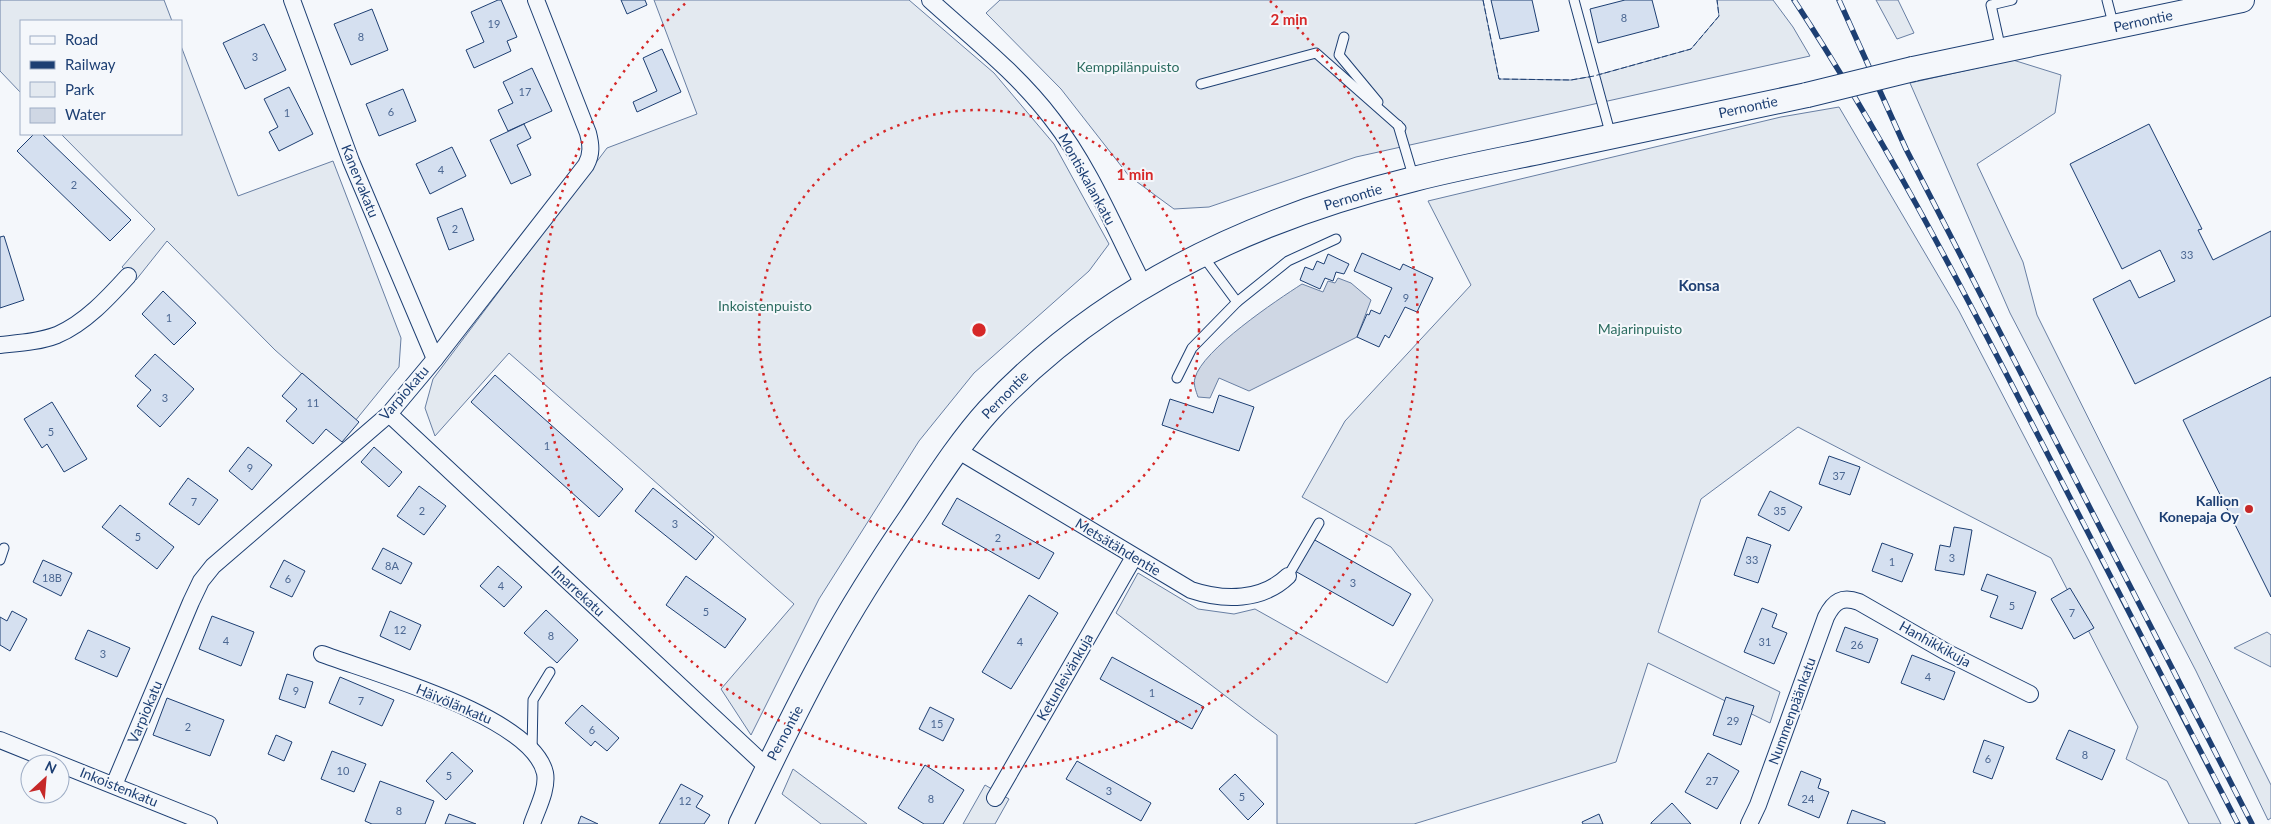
<svg xmlns="http://www.w3.org/2000/svg" width="2271" height="824" viewBox="0 0 2271 824" font-family="Lato,sans-serif">
<style>
.green{fill:#e3e9f0;stroke:#687fa3}
.water{fill:#cfd7e4;stroke:#687fa3}
.building{fill:#d5e0f0;stroke:#1d3f73}
.lines{fill:none;stroke-linecap:round;stroke-linejoin:round}
.lane-casing{stroke:#1d3f73;stroke-width:11}
.street-casing{stroke:#1d3f73;stroke-width:18}
.secondary-casing{stroke:#1d3f73;stroke-width:26}
.lane{stroke:#f4f7fb;stroke-width:9}
.street{stroke:#f4f7fb;stroke-width:16}
.secondary{stroke:#f4f7fb;stroke-width:24}
.rail-casing{stroke:#1d3f73;stroke-width:5.5}
.rail{stroke:#f4f7fb;stroke-width:4;stroke-dasharray:11;stroke-linecap:butt}
.secondary-bridge-casing{stroke:#1d3f73;stroke-width:26;stroke-linecap:butt}
.secondary-bridge{stroke:#f4f7fb;stroke-width:24}
.fence{stroke:#1d3f73;stroke-width:1;stroke-dasharray:6 2.5;stroke-linecap:butt}
.ring{fill:none;stroke:#d62828;stroke-width:2.5;stroke-dasharray:2.5 5}
.poi-dot{fill:#c62828;stroke:#f4f7fb;stroke-width:2}
.labels{text-anchor:middle;stroke-width:4;stroke-linejoin:round;paint-order:stroke}
.number-label{font-size:11px;fill:#4b6792}
.street-label{font-size:14px;fill:#1d3f73;stroke:#f4f7fb}
.park-label{font-size:14px;fill:#2c6c60;stroke:#f4f7fb}
.poi-label{font-size:14px;font-weight:bold;fill:#1d3f73;stroke:#f4f7fb;text-anchor:end}
.neighbourhood-label{font-size:15px;font-weight:bold;fill:#1d3f73;stroke:#f4f7fb}
.centre{fill:#d62828;stroke:#f4f7fb;stroke-width:2.5}
.ring-label{font-size:15px;text-anchor:middle;font-weight:bold;fill:#d62828;stroke:#f4f7fb;stroke-width:4;stroke-linejoin:round;paint-order:stroke}
</style>
<rect width="100%" height="100%" fill="#f4f7fb"/>
<!-- green -->
<g class="green">
<polygon points="0,0 164,0 172,21 21,21 21,93 0,71"/>
<polygon points="654,0 909,0 994,73 1054,144 1109,244 1089,271 974,373 919,441 819,599 751,735 721,689 794,604 509,353 435,436 425,408 433,379 607,148 697,114"/>
<polygon points="1000,0 1483,0 1499,79 1571,80 1594,76 1691,49 1719,16 1717,0 1773,0 1793,27 1810,56 1356,157 1209,207 1174,209 1129,176 1061,89 986,13"/>
<polygon points="1876,0 1898,0 1914,33 1897,39"/>
<polygon points="181,46 238,196 333,161 401,338 399,367 355,421 275,350 167,241 136,280 122,267 155,229 61,134 181,134"/>
<polygon points="2013,60 2061,75 2055,113 1977,164 2023,262 2037,315 2271,785 2271,818 2268,820 2196,671 2010,313 1910,83"/>
<polygon points="1839,107 1959,311 2089,561 2221,824 2189,824 2167,781 2126,759 2138,727 2051,558 1798,427 1701,499 1658,632 1780,692 1770,723 1648,663 1616,762 1414,824 1277,824 1277,735 1116,613 1138,573 1198,609 1234,614 1255,609 1387,683 1433,600 1391,547 1302,497 1345,421 1471,285 1428,201 1781,117"/>
<polygon points="2267,632 2271,635 2271,667 2234,648"/>
<polygon points="793,769 867,824 821,824 782,794"/>
<polygon points="985,785 1009,799 995,824 963,824"/>
</g>
<!-- water -->
<path class="water" d="M1338,278L1351,283L1371,300L1357,337L1249,391L1219,378L1210,398L1198,397C1196,391 1193,384 1195,378C1202,350 1277,300 1302,284L1323,292L1328,281L1335,283Z"/>
<!-- building -->
<g class="building">
<polygon points="498,0 501,0 517,37 507,41 511,51 474,68 466,50 484,42 471,12"/>
<polygon points="621,0 645,0 647,5 627,14"/>
<polygon points="1491,0 1532,0 1539,31 1500,39"/>
<polygon points="1625,0 1652,0 1659,27 1598,43 1590,9"/>
<polygon points="372,9 388,50 351,65 334,24"/>
<polygon points="264,24 286,70 245,89 223,43"/>
<polygon points="662,49 681,92 637,112 633,102 657,91 643,58"/>
<polygon points="532,68 552,111 508,131 498,110 513,103 503,82"/>
<polygon points="289,87 313,134 279,151 269,132 278,127 264,99"/>
<polygon points="403,89 416,121 379,136 366,104"/>
<polygon points="524,124 531,138 517,145 531,175 511,184 490,140"/>
<polygon points="2149,124 2202,229 2198,230 2213,260 2271,231 2271,316 2135,384 2093,299 2130,280 2139,298 2175,281 2160,250 2122,269 2070,164"/>
<polygon points="34,134 42,134 131,220 110,241 17,151"/>
<polygon points="452,147 466,176 430,194 416,164"/>
<polygon points="462,208 474,240 449,250 437,218"/>
<polygon points="4,236 24,300 0,308 0,237"/>
<polygon points="1362,253 1400,270 1403,264 1433,278 1417,312 1405,307 1389,338 1385,335 1379,347 1357,337 1367,314 1369,315 1371,310 1380,314 1392,288 1354,271"/>
<polygon points="1328,254 1349,264 1344,274 1336,272 1333,281 1325,278 1320,289 1300,280 1305,267 1313,270 1317,261 1324,264"/>
<polygon points="163,291 196,323 174,345 142,314"/>
<polygon points="155,354 194,389 160,427 137,406 151,390 135,376"/>
<polygon points="302,373 359,422 342,442 326,429 313,444 286,421 297,409 282,396"/>
<polygon points="495,375 623,489 599,517 471,402"/>
<polygon points="2271,377 2271,597 2183,420"/>
<polygon points="1219,395 1254,407 1239,451 1162,425 1170,399 1213,413"/>
<polygon points="52,402 87,459 64,472 47,444 42,448 24,419"/>
<polygon points="248,447 272,465 252,490 229,471"/>
<polygon points="374,447 402,472 389,487 361,462"/>
<polygon points="1829,456 1860,467 1850,495 1819,484"/>
<polygon points="188,478 218,500 199,525 169,504"/>
<polygon points="419,486 446,506 424,535 397,516"/>
<polygon points="653,488 714,537 696,560 635,511"/>
<polygon points="1770,491 1802,507 1789,531 1758,515"/>
<polygon points="957,498 1054,553 1039,579 942,524"/>
<polygon points="120,505 174,547 157,569 102,527"/>
<polygon points="1954,527 1972,530 1964,575 1935,570 1940,545 1950,547"/>
<polygon points="1747,537 1771,545 1758,583 1734,575"/>
<polygon points="1313,539 1411,594 1393,626 1295,571"/>
<polygon points="1882,543 1913,554 1902,582 1872,571"/>
<polygon points="383,548 412,563 401,584 372,569"/>
<polygon points="43,560 72,573 61,596 33,582"/>
<polygon points="284,560 305,571 292,597 270,587"/>
<polygon points="498,566 522,587 504,607 480,586"/>
<polygon points="1987,574 2036,592 2022,629 1990,617 1998,596 1981,590"/>
<polygon points="686,576 746,619 725,648 666,605"/>
<polygon points="2070,588 2094,628 2074,639 2051,599"/>
<polygon points="1029,595 1058,613 1011,689 982,672"/>
<polygon points="1762,608 1777,614 1772,627 1787,633 1774,664 1744,652"/>
<polygon points="546,610 578,640 557,663 524,633"/>
<polygon points="12,611 27,619 10,651 0,645 0,617 7,621"/>
<polygon points="390,611 421,625 410,650 380,636"/>
<polygon points="212,616 254,632 241,666 199,649"/>
<polygon points="1845,627 1878,639 1869,663 1836,651"/>
<polygon points="88,630 130,648 117,677 75,659"/>
<polygon points="1912,655 1955,672 1944,700 1901,683"/>
<polygon points="1112,657 1204,707 1192,729 1100,679"/>
<polygon points="287,674 313,682 305,708 279,699"/>
<polygon points="340,677 394,700 382,726 329,703"/>
<polygon points="1726,697 1754,706 1741,745 1713,735"/>
<polygon points="167,698 224,720 210,756 153,735"/>
<polygon points="582,705 619,738 607,751 595,741 591,746 565,723"/>
<polygon points="930,707 954,719 943,741 919,729"/>
<polygon points="2069,730 2115,750 2102,780 2056,759"/>
<polygon points="276,735 292,742 284,761 268,754"/>
<polygon points="1984,740 2004,747 1992,779 1973,772"/>
<polygon points="332,751 366,764 354,792 321,779"/>
<polygon points="452,752 473,771 446,800 426,781"/>
<polygon points="1708,753 1739,771 1717,809 1685,792"/>
<polygon points="1077,761 1151,803 1141,821 1066,779"/>
<polygon points="925,765 964,790 943,824 924,824 898,808"/>
<polygon points="1801,771 1821,779 1818,788 1829,792 1819,818 1788,805"/>
<polygon points="1235,774 1264,804 1248,820 1219,789"/>
<polygon points="380,781 434,801 425,824 372,824 365,821"/>
<polygon points="681,784 703,796 696,807 710,815 704,824 659,824"/>
<polygon points="1672,803 1691,824 1651,824 1651,823"/>
<polygon points="1852,810 1885,822 1885,824 1847,824"/>
<polygon points="449,814 476,824 445,824"/>
<polygon points="1599,814 1603,824 1583,824 1582,822"/>
<polygon points="581,816 598,824 578,824"/>
</g>
<g class="lines">
<defs>
<g id="lane">
<polyline points="1574,0 1611,136"/>
<polyline points="2107,0 2114,27"/>
<polyline points="1344,37 1339,55 1378,102"/>
<polyline points="2001,50 1991,5 2012,0"/>
<polyline points="1201,84 1316,53 1401,128"/>
<polyline points="1398,125 1414,179"/>
<polyline points="1203,256 1237,302 1288,261 1336,239"/>
<polyline points="1177,378 1192,348 1237,302"/>
<polyline points="0,560 4,548"/>
<polyline points="1288,576 1319,523"/>
<polyline points="532,752 533,700 550,672"/>
</g>
<g id="street">
<polyline points="292,0 351,161 435,359"/>
<path d="M930,0C972,38 1018,74 1052,119C1091,169 1115,230 1144,286"/>
<path d="M0,345C19,343 39,342 57,335C85,323 108,298 128,276"/>
<polyline points="389,414 767,767"/>
<path d="M957,450L1191,590C1224,601 1262,601 1288,576"/>
<path d="M322,654C373,673 532,716 545,773C548,789 537,809 532,824"/>
<polyline points="0,740 209,824"/>
<path d="M114,785L191,602L201,581L213,566L389,414L435,359L586,165C592,154 591,145 588,133L536,0"/>
<polyline points="995,798 1134,557"/>
<path d="M1749,824L1758,805L1826,617C1834,601 1842,596 1859,602L1948,653L2030,694"/>
</g>
<g id="secondary">
<polyline points="1913,69 2242,0"/>
<path d="M741,824C769,766 796,708 828,651C853,605 882,560 912,516C936,480 960,442 989,410C1103,288 1255,218 1414,179C1457,168 1500,160 1543,151C1631,132 1719,114 1807,95"/>
</g>
</defs>
<!-- lane casing -->
<use href="#lane" class="lane-casing"/>
<!-- street casing -->
<use href="#street" class="street-casing"/>
<!-- secondary casing -->
<use href="#secondary" class="secondary-casing"/>
<!-- lane -->
<use href="#lane" class="lane"/>
<!-- street -->
<use href="#street" class="street"/>
<!-- secondary -->
<use href="#secondary" class="secondary"/>
<defs>
<g id="rail">
<path d="M1794,0C1882,134 1956,276 2029,418C2099,553 2169,688 2238,824"/>
<polyline points="1839,0 1906,149 2252,824"/>
</g>
</defs>
<!-- rail casing -->
<use href="#rail" class="rail-casing"/>
<!-- rail -->
<use href="#rail" class="rail"/>
<defs>
<polyline id="secondary-bridge" points="1807,95 1913,69"/>
</defs>
<!-- secondary-bridge casing -->
<use href="#secondary-bridge" class="secondary-bridge-casing"/>
<!-- secondary-bridge -->
<use href="#secondary-bridge" class="secondary-bridge"/>
<!-- fence -->
<polyline class="fence" points="1483,0 1499,79 1571,80 1594,76 1691,49 1719,16 1717,0"/>
</g>
<!-- distance rings -->
<g class="ring">
<circle cx="979" cy="330" r="220"/>
<path d="M1270 1A439 439 0 1 1 688 1"/>
</g>
<!-- markers -->
<circle class="poi-dot" cx="2249" cy="509" r="5"/>
<g class="labels">
<!-- number labels -->
<g class="number-label">
<text x="1624" y="22">8</text>
<text x="494" y="28">19</text>
<text x="361" y="41">8</text>
<text x="255" y="61">3</text>
<text x="525" y="96">17</text>
<text x="391" y="116">6</text>
<text x="287" y="117">1</text>
<text x="441" y="174">4</text>
<text x="74" y="189">2</text>
<text x="455" y="233">2</text>
<text x="2187" y="259">33</text>
<text x="1406" y="302">9</text>
<text x="169" y="322">1</text>
<text x="165" y="402">3</text>
<text x="313" y="407">11</text>
<text x="51" y="436">5</text>
<text x="547" y="450">1</text>
<text x="250" y="472">9</text>
<text x="1839" y="480">37</text>
<text x="194" y="506">7</text>
<text x="422" y="515">2</text>
<text x="1780" y="515">35</text>
<text x="675" y="528">3</text>
<text x="138" y="541">5</text>
<text x="998" y="542">2</text>
<text x="1952" y="562">3</text>
<text x="1752" y="564">33</text>
<text x="1892" y="566">1</text>
<text x="392" y="570">8A</text>
<text x="52" y="582">18B</text>
<text x="288" y="583">6</text>
<text x="1353" y="587">3</text>
<text x="501" y="590">4</text>
<text x="2012" y="610">5</text>
<text x="706" y="616">5</text>
<text x="2072" y="617">7</text>
<text x="400" y="634">12</text>
<text x="551" y="640">8</text>
<text x="226" y="645">4</text>
<text x="1020" y="646">4</text>
<text x="1765" y="646">31</text>
<text x="1857" y="649">26</text>
<text x="103" y="658">3</text>
<text x="1928" y="681">4</text>
<text x="296" y="695">9</text>
<text x="1152" y="697">1</text>
<text x="361" y="705">7</text>
<text x="1733" y="725">29</text>
<text x="937" y="728">15</text>
<text x="188" y="731">2</text>
<text x="592" y="734">6</text>
<text x="2085" y="759">8</text>
<text x="1988" y="763">6</text>
<text x="343" y="775">10</text>
<text x="449" y="780">5</text>
<text x="1712" y="785">27</text>
<text x="1109" y="795">3</text>
<text x="1242" y="801">5</text>
<text x="931" y="803">8</text>
<text x="1808" y="803">24</text>
<text x="685" y="805">12</text>
<text x="399" y="815">8</text>
</g>
<!-- street labels -->
<g class="street-label">
<text transform="translate(2143 21) rotate(-12)" y="5">Pernontie</text>
<text transform="translate(1748 107) rotate(-12)" y="5">Pernontie</text>
<text transform="translate(1087 179) rotate(61)" y="5">Montiskalankatu</text>
<text transform="translate(360 181) rotate(68)" y="5">Kanervakatu</text>
<text transform="translate(1353 197) rotate(-17)" y="5">Pernontie</text>
<text transform="translate(404 393) rotate(-49)" y="5">Varpiokatu</text>
<text transform="translate(1005 395) rotate(-46)" y="5">Pernontie</text>
<text transform="translate(1118 547) rotate(31)" y="5">Metsätähdentie</text>
<text transform="translate(578 591) rotate(43)" y="5">Imarrekatu</text>
<text transform="translate(1935 644) rotate(29)" y="5">Hanhikkikuja</text>
<text transform="translate(1065 677) rotate(-60)" y="5">Ketunleivänkuja</text>
<text transform="translate(454 704) rotate(23)" y="5">Häivölänkatu</text>
<text transform="translate(1792 711) rotate(-70)" y="5">Nummenpäänkatu</text>
<text transform="translate(145 712) rotate(-67)" y="5">Varpiokatu</text>
<text transform="translate(785 733) rotate(-62)" y="5">Pernontie</text>
<text transform="translate(119 787) rotate(22)" y="5">Inkoistenkatu</text>
</g>
<!-- park labels -->
<g class="park-label">
<text x="1128" y="72">Kemppilänpuisto</text>
<text x="765" y="311">Inkoistenpuisto</text>
<text x="1640" y="334">Majarinpuisto</text>
</g>
<!-- poi labels -->
<g class="poi-label">
<text x="2239" y="506">Kallion<tspan x="2239" dy="16">Konepaja Oy</tspan></text>
</g>
<!-- neighbourhood labels -->
<g class="neighbourhood-label">
<text x="1699" y="291">Konsa</text>
</g>
</g>
<circle cx="979" cy="330" r="8" class="centre"/>
<g class="ring-label">
<text x="1289" y="25">2 min</text>
<text x="1135" y="180">1 min</text>
</g>
<!-- legend -->
<rect x="20" y="20" width="162" height="115" fill="#f4f7fb" stroke="#9eadc5"/>
<rect x="30" y="36" width="25" height="8" fill="#f4f7fb" stroke="#9eadc5"/>
<text x="65" y="45" font-size="15" fill="#1d3f73">Road</text>
<rect x="30" y="61" width="25" height="8" fill="#1d3f73" stroke="#9eadc5"/>
<text x="65" y="70" font-size="15" fill="#1d3f73">Railway</text>
<rect x="30" y="82" width="25" height="15" fill="#e3e9f0" stroke="#9eadc5"/>
<text x="65" y="95" font-size="15" fill="#1d3f73">Park</text>
<rect x="30" y="108" width="25" height="15" fill="#cfd7e4" stroke="#9eadc5"/>
<text x="65" y="120" font-size="15" fill="#1d3f73">Water</text>
<!-- north arrow -->
<g transform="translate(45 779) rotate(26)"><circle r="24" fill="#f4f7fb" stroke="#9eadc5"/>
<path d="M0-4L9 19L0 12L-9 19Z" fill="#c62828"/>
<text y="-8" font-size="14" font-weight="bold" text-anchor="middle" fill="#1d3f73">N</text>
</g>
</svg>
